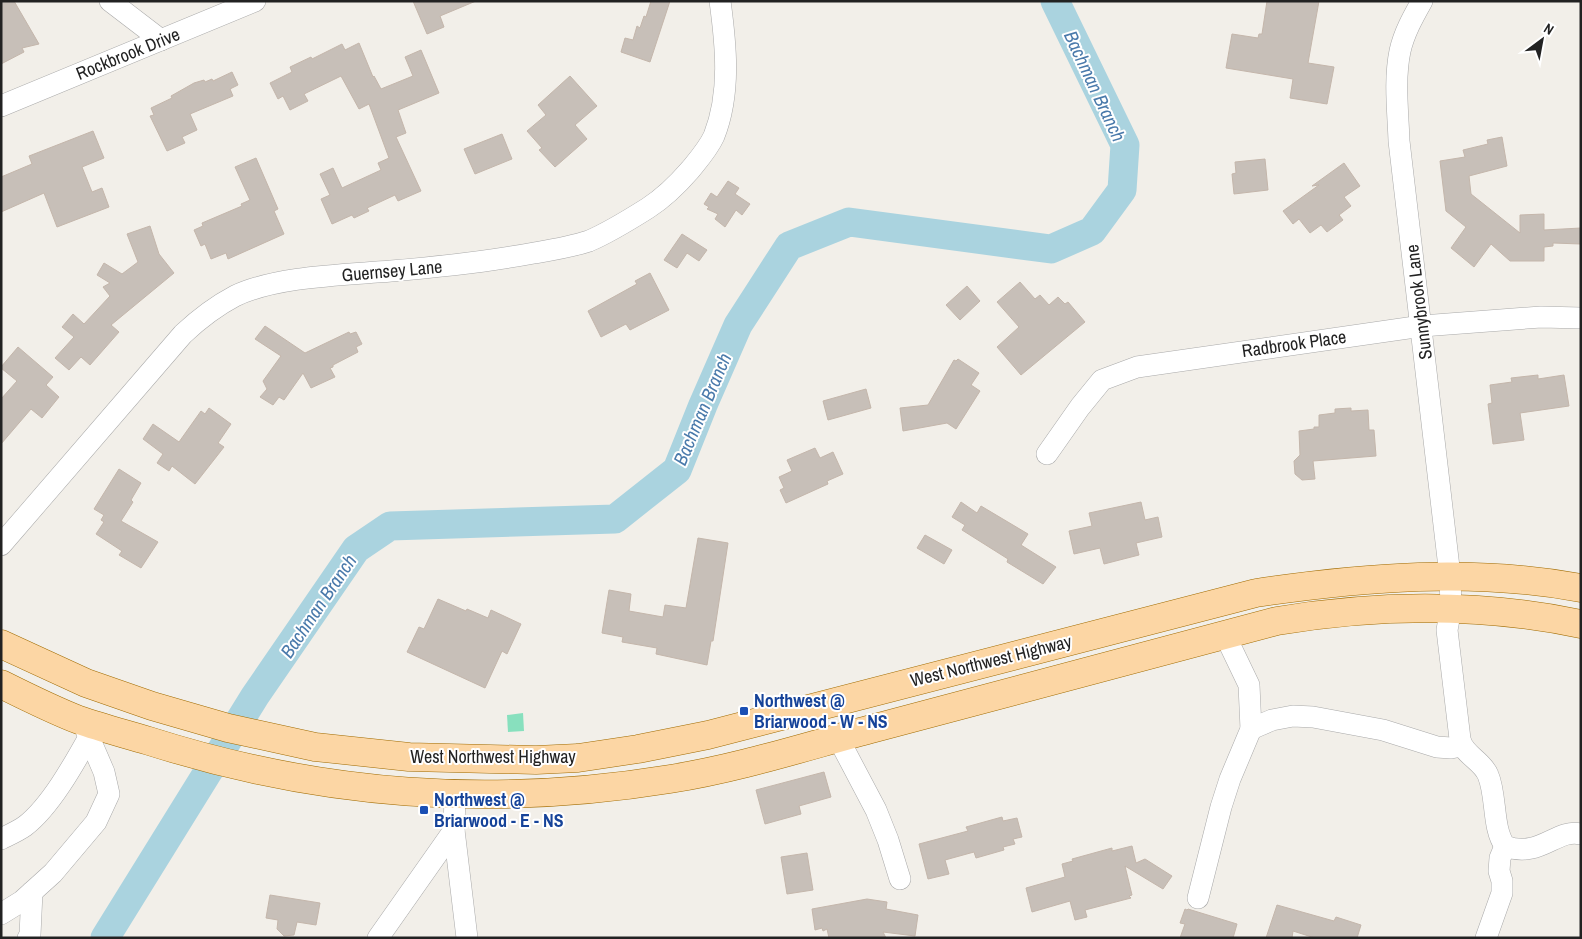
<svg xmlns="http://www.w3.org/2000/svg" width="1582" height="939" viewBox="0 0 1582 939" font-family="'Archivo Narrow',sans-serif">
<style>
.pitch{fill:#88e0be}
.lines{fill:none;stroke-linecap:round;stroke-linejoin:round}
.river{stroke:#aad3df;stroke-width:29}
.building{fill:#c7bfb8;stroke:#c4b6ab}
.minor-casing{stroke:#a9a9a9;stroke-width:22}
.major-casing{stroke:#a06b00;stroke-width:29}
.minor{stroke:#fff;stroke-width:21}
.major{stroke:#fcd6a4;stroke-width:28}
.transit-dot{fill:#1a4fb4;stroke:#fff;stroke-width:2}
.labels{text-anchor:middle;stroke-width:4;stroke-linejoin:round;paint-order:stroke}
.street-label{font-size:18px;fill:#222;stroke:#fff}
.transit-label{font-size:18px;font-weight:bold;fill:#164399;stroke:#fff;text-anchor:start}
.water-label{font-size:19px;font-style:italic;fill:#4a7aab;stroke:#fff}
</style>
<rect width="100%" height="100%" fill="#f2efe9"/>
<!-- pitch -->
<polygon class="pitch" points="523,713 524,731 508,732 507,715"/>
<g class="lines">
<!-- river -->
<polyline class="river" points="105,938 255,696 356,549 390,526 615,519 677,470 703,405 738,325 789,246 849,222 1051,249 1092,231 1122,190 1125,145 1055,1"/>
</g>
<!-- building -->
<g class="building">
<polygon points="1,1 14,1 39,44 22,48 24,52 1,64"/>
<polygon points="413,1 476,1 440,16 444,27 427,34"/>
<polygon points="651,1 670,1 650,62 621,52 625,38 633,40 637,26 640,28 644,16 646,17"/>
<polygon points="1267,1 1319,1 1308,63 1334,67 1327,104 1290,98 1293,79 1226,68 1232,34 1258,38 1259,34 1262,34"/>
<polygon points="359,43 373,77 374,76 381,89 413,76 405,57 421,50 439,93 398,110 406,133 396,137 421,191 398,201 395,195 367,208 369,211 354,218 352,215 332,224 321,199 330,195 320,174 333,168 342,188 381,170 378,163 389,158 369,104 359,109 341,76 304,94 308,101 290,110 283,96 278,99 270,83 292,72 290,67 311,57 312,59 342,44 345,50"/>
<polygon points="232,72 238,85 230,89 233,96 190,114 197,130 182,137 185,143 167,151 150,116 154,115 151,108 172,98 171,96 194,83 204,80 205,82 212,79 213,81"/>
<polygon points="570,76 597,106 575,125 587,139 555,167 539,150 542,148 527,131 546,115 538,105"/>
<polygon points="93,131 104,158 82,167 92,192 102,188 109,207 57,227 44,193 1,212 1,177 32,164 29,156"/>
<polygon points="502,134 512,159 475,174 464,149"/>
<polygon points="1502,137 1507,166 1469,176 1471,194 1520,233 1520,215 1544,214 1544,230 1581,228 1581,244 1553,243 1553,246 1544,247 1544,261 1510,261 1491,244 1474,267 1451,248 1466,227 1446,211 1440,161 1465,157 1463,150 1488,144 1487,140"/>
<polygon points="256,158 278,209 274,211 284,234 228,259 226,253 211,259 205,244 201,246 194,230 203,226 202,223 242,206 241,204 250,200 235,167"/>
<polygon points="1265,159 1268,190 1234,194 1232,174 1236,173 1235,162"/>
<polygon points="1344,163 1360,186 1344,197 1351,206 1339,215 1343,220 1327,232 1321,225 1310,233 1299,219 1293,224 1283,211 1319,185 1312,186"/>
<polygon points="728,181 739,188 735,194 750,204 742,215 736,210 725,227 715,219 718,214 707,209 709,207 704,204 711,193 717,197"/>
<polygon points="150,226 159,254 174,273 111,325 119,332 90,365 81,357 69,370 55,358 74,337 62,327 73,314 84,324 110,296 103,287 110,283 97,275 104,263 122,274 138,262 127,234"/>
<polygon points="682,234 707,250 699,261 687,253 677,268 664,260"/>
<polygon points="650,273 669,310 630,330 626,324 601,337 588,311 637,284 635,281"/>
<polygon points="1020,282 1035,299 1040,295 1049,305 1058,297 1065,304 1068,302 1085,322 1021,375 997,347 1019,327 997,302"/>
<polygon points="967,286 980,301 960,320 946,305"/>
<polygon points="265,326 305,353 349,332 350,334 356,332 362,344 356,347 358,352 333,365 333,367 330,368 335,377 311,388 303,373 284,400 279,397 273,405 260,397 267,389 263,381 281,356 255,339"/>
<polygon points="18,347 53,377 46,385 59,397 42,418 31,409 1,444 1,399 17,381 1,368 1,367"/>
<polygon points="958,359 979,373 971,385 980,391 956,429 947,423 903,431 900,408 928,405 954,360 956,361"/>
<polygon points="1538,375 1538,379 1564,375 1569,406 1520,413 1524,440 1493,444 1488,404 1492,403 1490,385 1512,382 1511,378"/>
<polygon points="866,389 871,408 828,420 823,401"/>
<polygon points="209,408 231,424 218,443 224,447 195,484 172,466 169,471 157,463 163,454 143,439 153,424 179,442 201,411 205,414"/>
<polygon points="1351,408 1351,411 1368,410 1369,430 1374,430 1376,456 1313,461 1315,479 1302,480 1295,474 1294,461 1300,455 1299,431 1314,429 1314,427 1319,427 1319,415 1335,413 1335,409"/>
<polygon points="815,448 820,458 833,452 843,474 827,481 828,484 786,503 780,490 784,488 779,477 792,471 787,460"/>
<polygon points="119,469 141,483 131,500 133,502 121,521 158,542 141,568 119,555 122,551 96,534 104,522 101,520 104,515 94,509"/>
<polygon points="961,502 977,513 981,506 1028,534 1021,545 1056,567 1043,584 1007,562 1008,559 962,530 965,525 952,517"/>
<polygon points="1141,502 1145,520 1158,517 1162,537 1136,543 1139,555 1104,564 1100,548 1074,554 1069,531 1092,526 1089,513"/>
<polygon points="925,535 952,550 944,564 917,548"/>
<polygon points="698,538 728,543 713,641 711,641 707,665 656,654 657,648 622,642 623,637 602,633 609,590 631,594 629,611 663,617 665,605 686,608"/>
<polygon points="438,599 466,611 467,609 488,618 491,610 521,624 507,654 502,651 485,688 407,652 419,627 424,629"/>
<polygon points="824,772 831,797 799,806 801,814 765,824 756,790"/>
<polygon points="1002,817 1003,821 1017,818 1022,837 1013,839 1015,844 1003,847 1004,850 976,858 974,852 945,860 949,874 928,879 919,844 968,831 966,827"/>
<polygon points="1132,846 1136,863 1145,859 1172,876 1163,889 1125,866 1132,895 1129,896 1131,898 1085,910 1087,917 1075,920 1070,901 1032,912 1026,888 1065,877 1062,864 1073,861 1072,859 1112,848 1112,851"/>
<polygon points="807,853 813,890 787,894 781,857"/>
<polygon points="270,895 320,903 316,925 297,922 294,935 284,936 277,929 278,920 266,918"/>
<polygon points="867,899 887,902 886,909 918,915 915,936 883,932 886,938 829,938 827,929 823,931 822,928 815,930 812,909"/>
<polygon points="1277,905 1334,921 1336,917 1361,925 1357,938 1315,938 1293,931 1292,938 1266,938"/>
<polygon points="1185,909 1187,910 1188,909 1237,924 1233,938 1180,938 1185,924 1180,923"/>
</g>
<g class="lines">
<defs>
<g id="minor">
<polyline points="110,1 161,40"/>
<path d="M1422,1C1413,17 1404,33 1400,51C1394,80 1398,112 1399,141L1450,576L1451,608L1447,630L1460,739C1463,755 1482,760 1488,775C1497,796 1492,828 1505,846C1540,859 1556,828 1581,834"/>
<polyline points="1,106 255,1"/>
<polyline points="1047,454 1080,407 1102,380 1137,367 1422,326 1541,317 1581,318"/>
<path d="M1,545L183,334C199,319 216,306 235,296C277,276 344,275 391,271C439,267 486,262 534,253C552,250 571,247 589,241C610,232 629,220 648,208C665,197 677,185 690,170C699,159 708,149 714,136C731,93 726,45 720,1"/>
<polyline points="1251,729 1272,720 1293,716 1313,717 1383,730 1437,747 1451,748 1461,746"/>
<polyline points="838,738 876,810 888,840 900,879"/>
<polyline points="455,795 454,830 467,938"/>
<path d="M1,839C9,835 18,831 25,826C50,807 74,764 89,737"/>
<polyline points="1198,898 1221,807 1230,779 1251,729 1249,685 1225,635"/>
<polyline points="1,914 22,901 53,873 96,822 109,794 104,772 82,721"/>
<polyline points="28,938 30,935 32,892"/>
<polyline points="378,938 454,830"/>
<polyline points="1486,938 1502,893 1502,881 1499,871 1500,858 1505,846"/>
</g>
<g id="major">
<path d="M1,644L86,683L152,706L228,728L315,747L409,757L536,760L578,758L638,749L708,735L1256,593C1364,577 1473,568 1581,588"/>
<path d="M1,684C27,697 53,710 79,720C102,728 126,734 149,741C322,796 491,808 670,779C740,768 807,746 875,728C1009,693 1143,657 1277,621C1378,604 1480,603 1581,624"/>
</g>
</defs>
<!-- minor casing -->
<use href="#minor" class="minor-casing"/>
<!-- major casing -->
<use href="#major" class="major-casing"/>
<!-- minor -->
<use href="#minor" class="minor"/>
<!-- major -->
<use href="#major" class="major"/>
</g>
<!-- markers -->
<g class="transit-dot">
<rect x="739" y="706" width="10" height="10" rx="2.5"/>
<rect x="419" y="805" width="10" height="10" rx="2.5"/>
</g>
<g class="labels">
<!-- street labels -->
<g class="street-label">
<text transform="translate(128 54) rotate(-22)" y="6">Rockbrook Drive</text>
<text transform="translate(392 271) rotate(-5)" y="6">Guernsey Lane</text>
<text transform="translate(1419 302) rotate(-97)" y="6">Sunnybrook Lane</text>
<text transform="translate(1294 344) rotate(-8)" y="6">Radbrook Place</text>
<text transform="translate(991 661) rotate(-14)" y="6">West Northwest Highway</text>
<text x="493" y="763">West Northwest Highway</text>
</g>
<!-- transit labels -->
<g class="transit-label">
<text x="754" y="707">Northwest @<tspan x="754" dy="21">Briarwood - W - NS</tspan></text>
<text x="434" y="806">Northwest @<tspan x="434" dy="21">Briarwood - E - NS</tspan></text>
</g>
<!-- water labels -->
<g class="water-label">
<text transform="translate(1095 86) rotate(65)" y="7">Bachman Branch</text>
<text transform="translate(702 409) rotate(-67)" y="7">Bachman Branch</text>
<text transform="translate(318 606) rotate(-56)" y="7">Bachman Branch</text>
</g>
</g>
<!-- border -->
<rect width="1582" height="939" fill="none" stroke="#222222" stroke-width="5"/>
<!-- north arrow -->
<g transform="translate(1542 40) rotate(32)" stroke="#ffffff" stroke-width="4" paint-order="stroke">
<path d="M0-4L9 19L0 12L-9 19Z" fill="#222222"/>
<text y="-8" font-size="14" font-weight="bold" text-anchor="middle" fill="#222222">N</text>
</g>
</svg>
